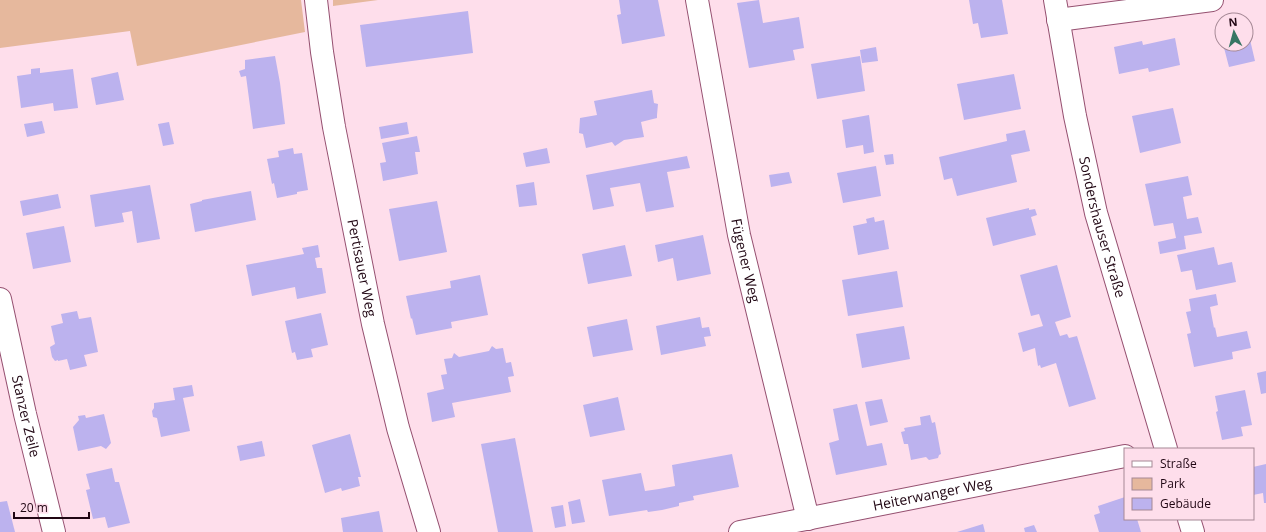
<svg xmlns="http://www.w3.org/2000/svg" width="1266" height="532" viewBox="0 0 1266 532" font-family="'Open Sans',sans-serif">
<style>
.green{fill:#e6b89d}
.building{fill:#bcb2ee}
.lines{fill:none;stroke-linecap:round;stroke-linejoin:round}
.minor-casing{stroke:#955070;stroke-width:24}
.minor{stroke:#fff;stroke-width:22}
.labels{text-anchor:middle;stroke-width:4;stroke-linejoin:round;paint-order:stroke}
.street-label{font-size:14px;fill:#200613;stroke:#fedeeb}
</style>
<rect width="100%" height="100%" fill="#fedeeb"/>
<!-- green -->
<g class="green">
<polygon points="0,0 301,0 305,32 137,66 130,31 0,48"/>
<polygon points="333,0 378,0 333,6"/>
</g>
<!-- building -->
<g class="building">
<polygon points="619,0 658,0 665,36 622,44 617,15 621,14"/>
<polygon points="759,0 763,23 799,17 804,48 793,50 795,60 749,68 737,3"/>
<polygon points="969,0 1002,0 1008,34 981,38 978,23 973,24"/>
<polygon points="468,11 473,53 366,67 360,25"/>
<polygon points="1246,31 1248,31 1255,61 1229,67 1223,44 1246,44"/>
<polygon points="1175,38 1180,65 1149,72 1148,68 1119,74 1114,47 1142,41 1143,45"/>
<polygon points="876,47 878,61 862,63 860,50"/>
<polygon points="275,56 280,83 285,124 253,129 246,76 241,77 239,71 245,69 245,60"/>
<polygon points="860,56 865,91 817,99 811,64"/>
<polygon points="40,68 40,73 73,69 78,108 54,111 53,103 21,108 17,76 31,74 31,69"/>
<polygon points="118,72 124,100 96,105 91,78"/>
<polygon points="1014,74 1021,109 964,120 957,84"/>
<polygon points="652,90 654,103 658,104 657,115 657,118 641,122 644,137 624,140 615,146 612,142 586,148 583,134 579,133 580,118 597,115 594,101"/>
<polygon points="1173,108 1181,143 1140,153 1132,116"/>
<polygon points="869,115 874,152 864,154 863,145 846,148 842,120"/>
<polygon points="42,121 45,133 27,137 24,124"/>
<polygon points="169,122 174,144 163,146 158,124"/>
<polygon points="407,122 409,134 381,139 379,127"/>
<polygon points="1025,130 1030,151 1011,155 1017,182 957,196 952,178 944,180 939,157 1007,141 1006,134"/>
<polygon points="417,136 420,152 415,152 418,174 383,181 380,163 386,162 382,143"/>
<polygon points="293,148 294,154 302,153 308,190 297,192 297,194 277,198 274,183 272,184 267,159 279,157 278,151"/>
<polygon points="547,148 550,163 526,167 523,153"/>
<polygon points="893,154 894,164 886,165 884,155"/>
<polygon points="687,156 690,168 667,172 674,207 646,212 640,183 610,188 614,206 593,210 586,175"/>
<polygon points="876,166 881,196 843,203 837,173"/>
<polygon points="789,172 792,183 771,187 769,175"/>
<polygon points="1188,176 1192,195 1183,197 1187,219 1198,217 1202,233 1184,236 1186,249 1160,254 1158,242 1176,238 1173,223 1154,226 1145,184"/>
<polygon points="534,182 537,205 519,207 516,185"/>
<polygon points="150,185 160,239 137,243 132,211 122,213 124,222 95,227 90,195"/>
<polygon points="251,191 256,220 195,232 190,204 202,201 202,200"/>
<polygon points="58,194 61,208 23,216 20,201"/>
<polygon points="437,201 447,252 399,261 389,209"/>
<polygon points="1029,208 1029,210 1035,209 1037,215 1031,217 1036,235 993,246 986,218"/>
<polygon points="874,217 875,222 884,220 889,249 858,255 853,226 867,223 866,219"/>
<polygon points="64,226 71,262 33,269 26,233"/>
<polygon points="703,235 711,274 677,281 673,258 658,262 655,245"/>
<polygon points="318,245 320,257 315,258 317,268 322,268 326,293 297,299 295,287 252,296 246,265 304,254 302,248"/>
<polygon points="625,245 632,276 588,284 582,254"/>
<polygon points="1214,247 1218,265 1232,262 1236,282 1196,290 1192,270 1181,272 1177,255"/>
<polygon points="1057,265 1071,317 1055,322 1060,336 1067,334 1069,338 1077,336 1096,399 1069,407 1056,363 1041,368 1040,365 1038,366 1035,348 1023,352 1018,333 1043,326 1039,314 1031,316 1020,275"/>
<polygon points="897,271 903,307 848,316 842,280"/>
<polygon points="480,275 488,315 451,322 452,328 416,335 412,318 411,319 406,296 451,288 450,281"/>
<polygon points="1216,294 1218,305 1210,307 1214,328 1215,327 1217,337 1247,331 1251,348 1232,352 1233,359 1194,367 1187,334 1191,333 1186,312 1191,311 1189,299"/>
<polygon points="77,311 79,319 91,317 98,352 84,355 87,366 70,370 67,359 58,361 58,360 55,361 52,357 50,347 55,344 51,326 63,323 61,314"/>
<polygon points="321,313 328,345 311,349 313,357 297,360 295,352 292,353 285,321"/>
<polygon points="700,317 702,328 709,327 711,336 704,337 706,346 661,355 656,326"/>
<polygon points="627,319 633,350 593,357 587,327"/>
<polygon points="904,326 910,359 862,368 856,334"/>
<polygon points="492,346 496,349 503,348 506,363 511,362 514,376 508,377 511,392 452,403 455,417 432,422 427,393 444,389 441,375 447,374 444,359 452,358 454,353 459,357 489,351"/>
<polygon points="1266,371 1266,393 1261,394 1257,373"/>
<polygon points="192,385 194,396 183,398 190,431 161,437 157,418 153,417 152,411 154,408 154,403 175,400 173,388"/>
<polygon points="1245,390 1252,425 1241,427 1243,436 1222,440 1216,412 1218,411 1215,396"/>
<polygon points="618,397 625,430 590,437 583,405"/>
<polygon points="882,399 888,422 870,426 865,402"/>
<polygon points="857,404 867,446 882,443 887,465 836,475 829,443 839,440 833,409"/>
<polygon points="104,414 111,443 106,449 101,446 78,451 73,427 79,420 78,416 85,415 86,418"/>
<polygon points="930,415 932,423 935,422 941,454 939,455 938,458 929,460 926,457 911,460 908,444 904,444 901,432 905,431 904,428 921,425 920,417"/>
<polygon points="350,434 361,477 358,477 360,486 342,491 341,488 325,493 312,445"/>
<polygon points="515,438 533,532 498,532 481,444"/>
<polygon points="262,441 265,456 240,461 237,446"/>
<polygon points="732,454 739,487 693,496 694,500 679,503 679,506 662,510 648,512 647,510 609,516 602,480 641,473 645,491 659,489 675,486 672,465"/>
<polygon points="1266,464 1266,503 1264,503 1263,493 1253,495 1253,467"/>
<polygon points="112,468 115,482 119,482 130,523 108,528 105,517 93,519 86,490 90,489 86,474"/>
<polygon points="1125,497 1125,519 1137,519 1141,532 1099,532 1094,515 1100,513 1098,506"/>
<polygon points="580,499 585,522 572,524 568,502"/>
<polygon points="7,501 15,532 0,532 0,502"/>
<polygon points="563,505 566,526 555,528 551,507"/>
<polygon points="379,511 383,532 343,532 341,518"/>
<polygon points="983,524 985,532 957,532"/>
<polygon points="1034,525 1037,532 1025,532 1024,528"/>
</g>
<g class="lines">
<defs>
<g id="minor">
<path id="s1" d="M316,0L322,52L334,127L373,324L398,428L429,532"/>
<path id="s2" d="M697,0L739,235L808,519"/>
<path id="s3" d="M1055,0L1075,116L1096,213L1166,449"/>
<polyline points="1058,20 1212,0"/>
<path id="s4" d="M0,299L25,414L54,532"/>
<polyline points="1189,519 1193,532"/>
<path id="s5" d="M740,532L1125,456"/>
</g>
</defs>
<!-- minor casing -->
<use href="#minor" class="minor-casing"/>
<!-- minor -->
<use href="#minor" class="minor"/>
</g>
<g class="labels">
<!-- street labels -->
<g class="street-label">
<text dy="5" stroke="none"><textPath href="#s3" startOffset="232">Sondershauser Straße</textPath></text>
<text dy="5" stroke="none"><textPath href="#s2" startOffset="265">Fügener Weg</textPath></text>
<text dy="5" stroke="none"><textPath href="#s1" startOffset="272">Pertisauer Weg</textPath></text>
<text dy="5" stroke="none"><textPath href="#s4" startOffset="120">Stanzer Zeile</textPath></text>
<text dy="5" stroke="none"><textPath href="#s5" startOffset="196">Heiterwanger Weg</textPath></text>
</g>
</g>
<!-- legend -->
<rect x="1124" y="448" width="130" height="72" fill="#fedeeb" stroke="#a58895"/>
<rect x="1132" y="461" width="20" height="6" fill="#ffffff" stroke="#a58895"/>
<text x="1160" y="468" font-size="12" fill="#200613">Straße</text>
<rect x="1132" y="478" width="20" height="12" fill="#e6b89d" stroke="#a58895"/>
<text x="1160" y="488" font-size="12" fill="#200613">Park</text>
<rect x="1132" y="498" width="20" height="12" fill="#bcb2ee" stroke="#a58895"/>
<text x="1160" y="508" font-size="12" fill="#200613">Gebäude</text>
<!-- north arrow -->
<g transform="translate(1234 32) rotate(354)"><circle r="19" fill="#fedeeb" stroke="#a58895"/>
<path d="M0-3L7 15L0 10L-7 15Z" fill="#377663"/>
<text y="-6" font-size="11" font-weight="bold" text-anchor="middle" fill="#200613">N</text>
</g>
<!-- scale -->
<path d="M14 512v6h75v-6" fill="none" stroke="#200613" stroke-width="2"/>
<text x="20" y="512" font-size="12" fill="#200613" stroke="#fedeeb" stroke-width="3" paint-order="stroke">20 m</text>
</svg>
